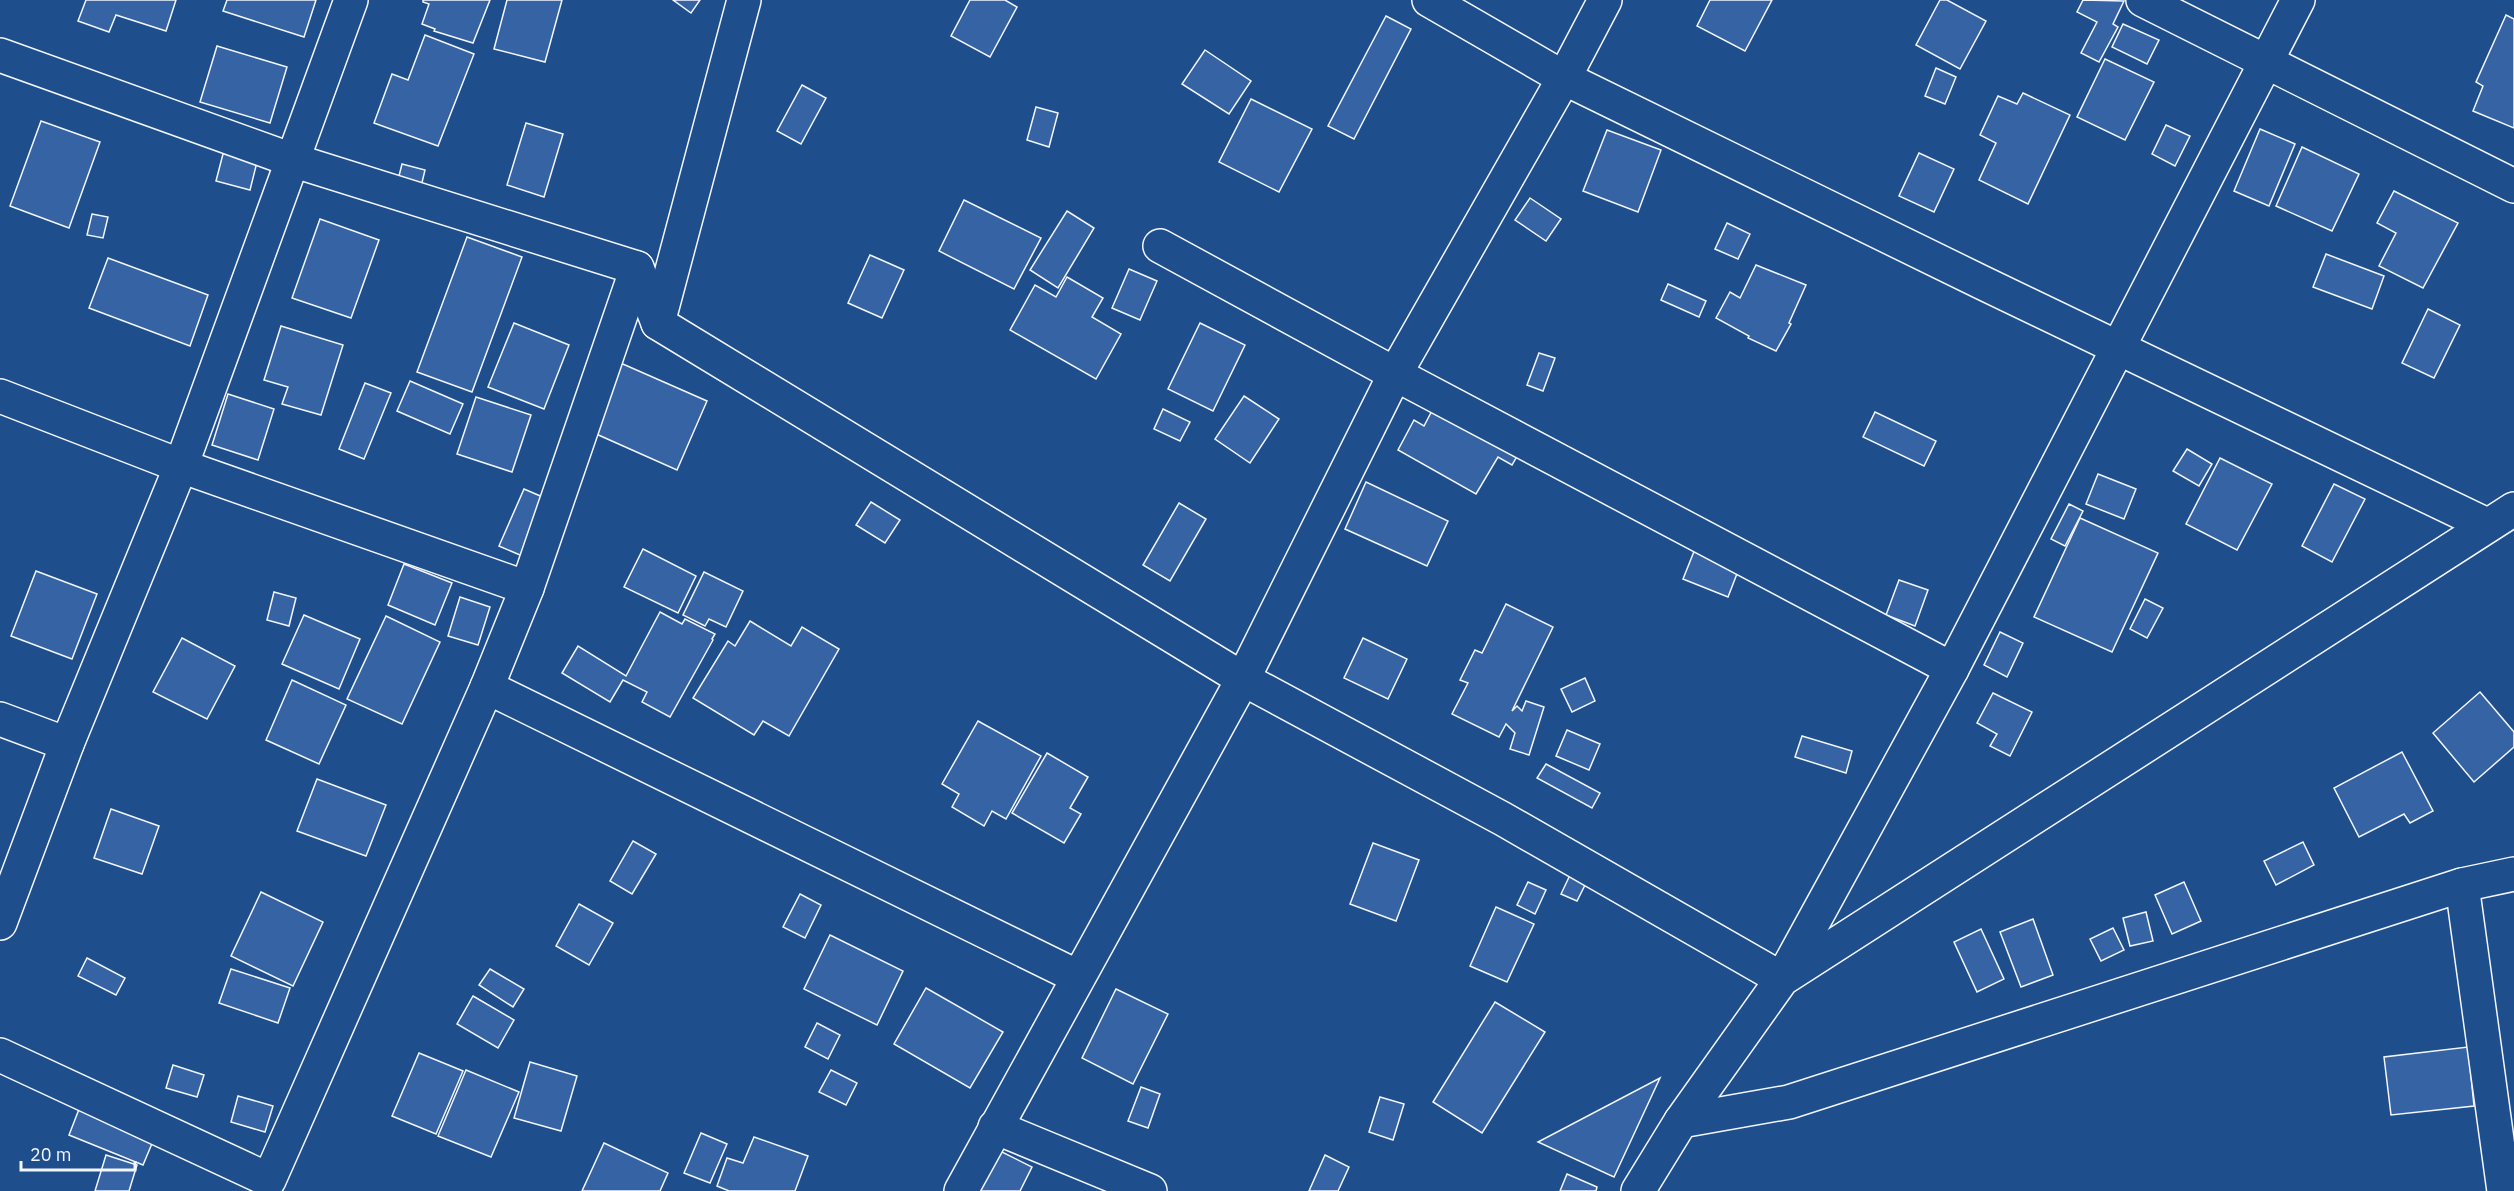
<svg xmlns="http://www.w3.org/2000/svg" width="2514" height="1191" viewBox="0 0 2514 1191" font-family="'IBM Plex Sans',sans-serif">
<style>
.building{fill:#3563a3;stroke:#f2f6ff;stroke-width:1.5}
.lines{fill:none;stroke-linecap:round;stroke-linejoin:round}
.minor-casing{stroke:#f2f6ff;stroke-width:36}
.minor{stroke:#1f4e8c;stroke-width:33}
</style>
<rect width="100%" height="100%" fill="#1f4e8c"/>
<!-- building -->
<g class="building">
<polygon points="86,0 176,0 166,31 116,15 109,32 78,21"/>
<polygon points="227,0 316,0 304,37 223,11"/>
<polygon points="423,0 490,0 473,43 434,31 435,29 422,24 429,4 423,2"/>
<polygon points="507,0 562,0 545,62 494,49"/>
<polygon points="673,0 700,0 691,13"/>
<polygon points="970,0 1005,0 1017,7 990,57 951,36"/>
<polygon points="1710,0 1772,0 1745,51 1697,26"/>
<polygon points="1940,0 1947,0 1986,21 1960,69 1916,45"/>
<polygon points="2083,0 2124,1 2113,24 2118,27 2099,62 2081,53 2097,22 2077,12"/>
<polygon points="2506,15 2514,19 2514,128 2473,111 2483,86 2476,82"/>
<polygon points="1386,16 1411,29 1354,139 1328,126"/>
<polygon points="2123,24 2159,40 2147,64 2112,47"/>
<polygon points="425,35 474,54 438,146 374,123 392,74 408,80"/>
<polygon points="217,46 287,67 270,123 200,102"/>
<polygon points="1205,50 1251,81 1229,114 1182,84"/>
<polygon points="2105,59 2154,82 2125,140 2077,117"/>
<polygon points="1936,68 1956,77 1945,104 1925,96"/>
<polygon points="802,85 826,98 801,144 777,131"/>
<polygon points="2023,93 2070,115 2028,204 1979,180 1996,143 1980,135 1998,96 2017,104"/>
<polygon points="1251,99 1312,129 1279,192 1219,162"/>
<polygon points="1036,107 1058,113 1049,147 1027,140"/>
<polygon points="41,121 100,142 69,228 10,206"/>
<polygon points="526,123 563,134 544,197 507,185"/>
<polygon points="2166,125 2190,136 2175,166 2152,154"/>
<polygon points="2260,129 2295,144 2269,206 2234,191"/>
<polygon points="1607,130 1661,150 1638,212 1583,191"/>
<polygon points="2302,147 2359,174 2332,231 2276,206"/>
<polygon points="224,150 258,158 250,190 216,181"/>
<polygon points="1919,153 1954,169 1934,212 1899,196"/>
<polygon points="402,164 425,170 419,195 396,188"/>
<polygon points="2394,191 2458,223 2423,288 2379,266 2396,233 2377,223"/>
<polygon points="1530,198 1561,219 1546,241 1515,220"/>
<polygon points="964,200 1041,238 1014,289 939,251"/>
<polygon points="1067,211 1094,228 1058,288 1030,270"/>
<polygon points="92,214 108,217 103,238 87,235"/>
<polygon points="320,219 379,240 351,318 292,298"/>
<polygon points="1727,223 1750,234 1738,259 1715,249"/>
<polygon points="467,237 522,257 472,392 417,372"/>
<polygon points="2326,254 2384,276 2372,309 2313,287"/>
<polygon points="870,255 904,270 882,318 848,303"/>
<polygon points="108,258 208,295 190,346 89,308"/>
<polygon points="1756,265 1806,285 1789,323 1791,324 1776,351 1748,338 1749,336 1716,318 1730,292 1740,298"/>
<polygon points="1129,269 1157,281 1140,320 1112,308"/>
<polygon points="1067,277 1103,298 1092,317 1121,334 1096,379 1010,330 1035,285 1056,297"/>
<polygon points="1668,284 1706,301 1699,317 1661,300"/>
<polygon points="2428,309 2460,325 2434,378 2402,363"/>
<polygon points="514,323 569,345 544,409 488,387"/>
<polygon points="1200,323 1245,345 1213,411 1168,389"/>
<polygon points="281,326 343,345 321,415 282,404 288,387 264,380"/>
<polygon points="1539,353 1555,358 1543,391 1527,385"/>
<polygon points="616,361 707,401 677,470 585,429"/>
<polygon points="410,381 463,404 450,434 397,411"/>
<polygon points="365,383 391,393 364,459 339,449"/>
<polygon points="228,394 274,409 258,460 212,445"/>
<polygon points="1244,396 1279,419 1250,463 1215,439"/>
<polygon points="476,397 531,415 512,472 457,454"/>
<polygon points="1436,403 1520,451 1512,465 1498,457 1476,494 1398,450 1414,420 1424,426"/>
<polygon points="1163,409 1190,422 1180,441 1154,429"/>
<polygon points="1875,412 1936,441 1924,466 1863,437"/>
<polygon points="2187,449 2212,464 2199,486 2173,471"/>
<polygon points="2220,458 2272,484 2237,550 2186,524"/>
<polygon points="2098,474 2136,489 2124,519 2086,504"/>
<polygon points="1366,482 1448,521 1427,566 1345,529"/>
<polygon points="2334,484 2365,499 2332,562 2302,546"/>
<polygon points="524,489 552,501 527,558 499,546"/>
<polygon points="871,502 900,520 885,543 856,525"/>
<polygon points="1179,503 1206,519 1170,581 1143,565"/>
<polygon points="2069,504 2083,511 2065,546 2051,539"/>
<polygon points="2080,518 2158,553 2112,652 2034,617"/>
<polygon points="643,549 696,576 678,613 624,587"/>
<polygon points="1695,549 1740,566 1728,597 1683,579"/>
<polygon points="404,564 452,583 435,625 388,605"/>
<polygon points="36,571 97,594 72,659 11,636"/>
<polygon points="704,572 743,591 726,627 709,619 705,626 683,615"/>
<polygon points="1899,580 1928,590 1915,626 1886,615"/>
<polygon points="274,592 296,598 289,626 267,620"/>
<polygon points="460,597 490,607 478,645 448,636"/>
<polygon points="2145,599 2163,608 2147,638 2130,629"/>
<polygon points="1506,604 1553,627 1512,711 1517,706 1522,711 1526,701 1544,707 1529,755 1510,749 1515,733 1506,724 1499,737 1452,714 1468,683 1460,680 1475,650 1482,653"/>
<polygon points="660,612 682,624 685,619 715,634 712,639 713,640 670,717 642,702 647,692 623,680 610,702 562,673 578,646 626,676"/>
<polygon points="304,615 360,639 339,689 282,664"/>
<polygon points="386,616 440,642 402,724 347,699"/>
<polygon points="750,621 791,646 802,627 839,649 789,736 763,721 754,735 693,698 728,641 735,646"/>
<polygon points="2000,632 2023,643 2007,677 1984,665"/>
<polygon points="182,638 235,666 207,719 153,692"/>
<polygon points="1363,638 1407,659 1388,699 1344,678"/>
<polygon points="1585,678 1595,701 1572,712 1561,689"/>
<polygon points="292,680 346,705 319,764 266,740"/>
<polygon points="2480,692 2514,732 2514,747 2474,782 2433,733"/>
<polygon points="1993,693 2032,712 2010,756 1990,746 1997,734 1977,723"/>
<polygon points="978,721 1041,756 1006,819 992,811 984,826 952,807 959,794 942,784"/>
<polygon points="1567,730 1600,744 1589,770 1556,756"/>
<polygon points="1802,736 1852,751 1846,773 1795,757"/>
<polygon points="2402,752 2433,811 2410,823 2404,814 2359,837 2334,788"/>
<polygon points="1047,753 1088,777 1070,808 1081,814 1064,843 1012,813"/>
<polygon points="1546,764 1600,793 1592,808 1537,778"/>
<polygon points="317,779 386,805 366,856 297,831"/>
<polygon points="111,809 159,826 142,874 94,858"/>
<polygon points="633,841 656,854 632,894 610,881"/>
<polygon points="2303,842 2314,865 2276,885 2264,861"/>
<polygon points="1373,843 1419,860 1396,921 1350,904"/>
<polygon points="1571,873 1587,881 1577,901 1561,894"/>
<polygon points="1528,882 1546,890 1535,914 1517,905"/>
<polygon points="2184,882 2201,921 2172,934 2155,895"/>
<polygon points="261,892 323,922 293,986 231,956"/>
<polygon points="800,894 821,905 805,938 783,927"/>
<polygon points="579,904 613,923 589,965 556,946"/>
<polygon points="1496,907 1534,924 1507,982 1470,966"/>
<polygon points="2146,912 2153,941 2130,946 2123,918"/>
<polygon points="2033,919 2053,975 2021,987 2000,932"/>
<polygon points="2113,928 2124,950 2101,961 2090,939"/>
<polygon points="1981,929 2004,979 1977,992 1954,942"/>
<polygon points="830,935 903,971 877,1025 804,989"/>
<polygon points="87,958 125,978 116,995 78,976"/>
<polygon points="231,969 290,988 278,1023 219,1003"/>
<polygon points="490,969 524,989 513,1007 479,985"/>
<polygon points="926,988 1003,1032 970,1088 894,1044"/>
<polygon points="1116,989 1168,1014 1133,1084 1082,1058"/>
<polygon points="473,996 514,1020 498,1048 457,1024"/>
<polygon points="1495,1002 1545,1032 1482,1133 1433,1102"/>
<polygon points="817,1023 840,1035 828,1059 805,1047"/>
<polygon points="2468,1047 2474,1106 2391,1115 2384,1057"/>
<polygon points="419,1053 463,1071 436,1134 392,1116"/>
<polygon points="530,1062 577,1076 561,1131 514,1118"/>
<polygon points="173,1065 204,1075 197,1097 166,1088"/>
<polygon points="466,1070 519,1092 491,1157 438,1136"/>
<polygon points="831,1070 857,1083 846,1105 819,1092"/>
<polygon points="1660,1078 1614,1177 1538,1142"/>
<polygon points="1141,1087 1160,1094 1148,1128 1128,1121"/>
<polygon points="238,1096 273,1106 265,1132 231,1122"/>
<polygon points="1380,1097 1404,1104 1393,1140 1369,1132"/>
<polygon points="81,1104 156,1134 143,1165 69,1135"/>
<polygon points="701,1133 727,1144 710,1183 684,1173"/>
<polygon points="754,1137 808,1156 795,1191 729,1191 717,1186 727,1158 743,1163"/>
<polygon points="604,1143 668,1173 660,1191 582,1191"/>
<polygon points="994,1148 1032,1167 1020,1191 972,1191"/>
<polygon points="106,1155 137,1165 129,1191 95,1191"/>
<polygon points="1325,1155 1349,1167 1338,1191 1309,1191"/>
<polygon points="1567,1174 1597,1187 1596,1191 1560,1191"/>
</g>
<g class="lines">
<defs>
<g id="minor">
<polyline points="1429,0 1564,78 1981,282 2487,525"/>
<polyline points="2143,0 2514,186"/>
<polyline points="0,55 292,160 637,268 658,323 1243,679 1503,819 1782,979 1952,669 2298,0"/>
<polyline points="1160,246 1395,374 1952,669"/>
<polyline points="658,323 744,0"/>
<polyline points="0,396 181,466 527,588 487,687 1078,977"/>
<polyline points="527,588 637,268"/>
<polyline points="0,719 67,744"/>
<polyline points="2462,885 2504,1191"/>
<polyline points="0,923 67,744 181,466 351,0"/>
<polyline points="0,1055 269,1180 487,687"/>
<polyline points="1681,1121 1782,979 2514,509"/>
<polyline points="995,1127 1150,1191"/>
<polyline points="961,1191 1243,679 1395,374 1564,78 1605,0"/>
<polyline points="1638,1191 1681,1121 1789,1102 2462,885 2514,874"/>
</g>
</defs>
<!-- minor casing -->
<use href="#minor" class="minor-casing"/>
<!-- minor -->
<use href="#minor" class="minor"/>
</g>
<!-- scale -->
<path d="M21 1161v9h114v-9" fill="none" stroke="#f2f6ff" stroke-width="3"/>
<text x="30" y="1161" font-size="18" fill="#f2f6ff" stroke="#1f4e8c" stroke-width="4.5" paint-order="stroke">20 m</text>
</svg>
